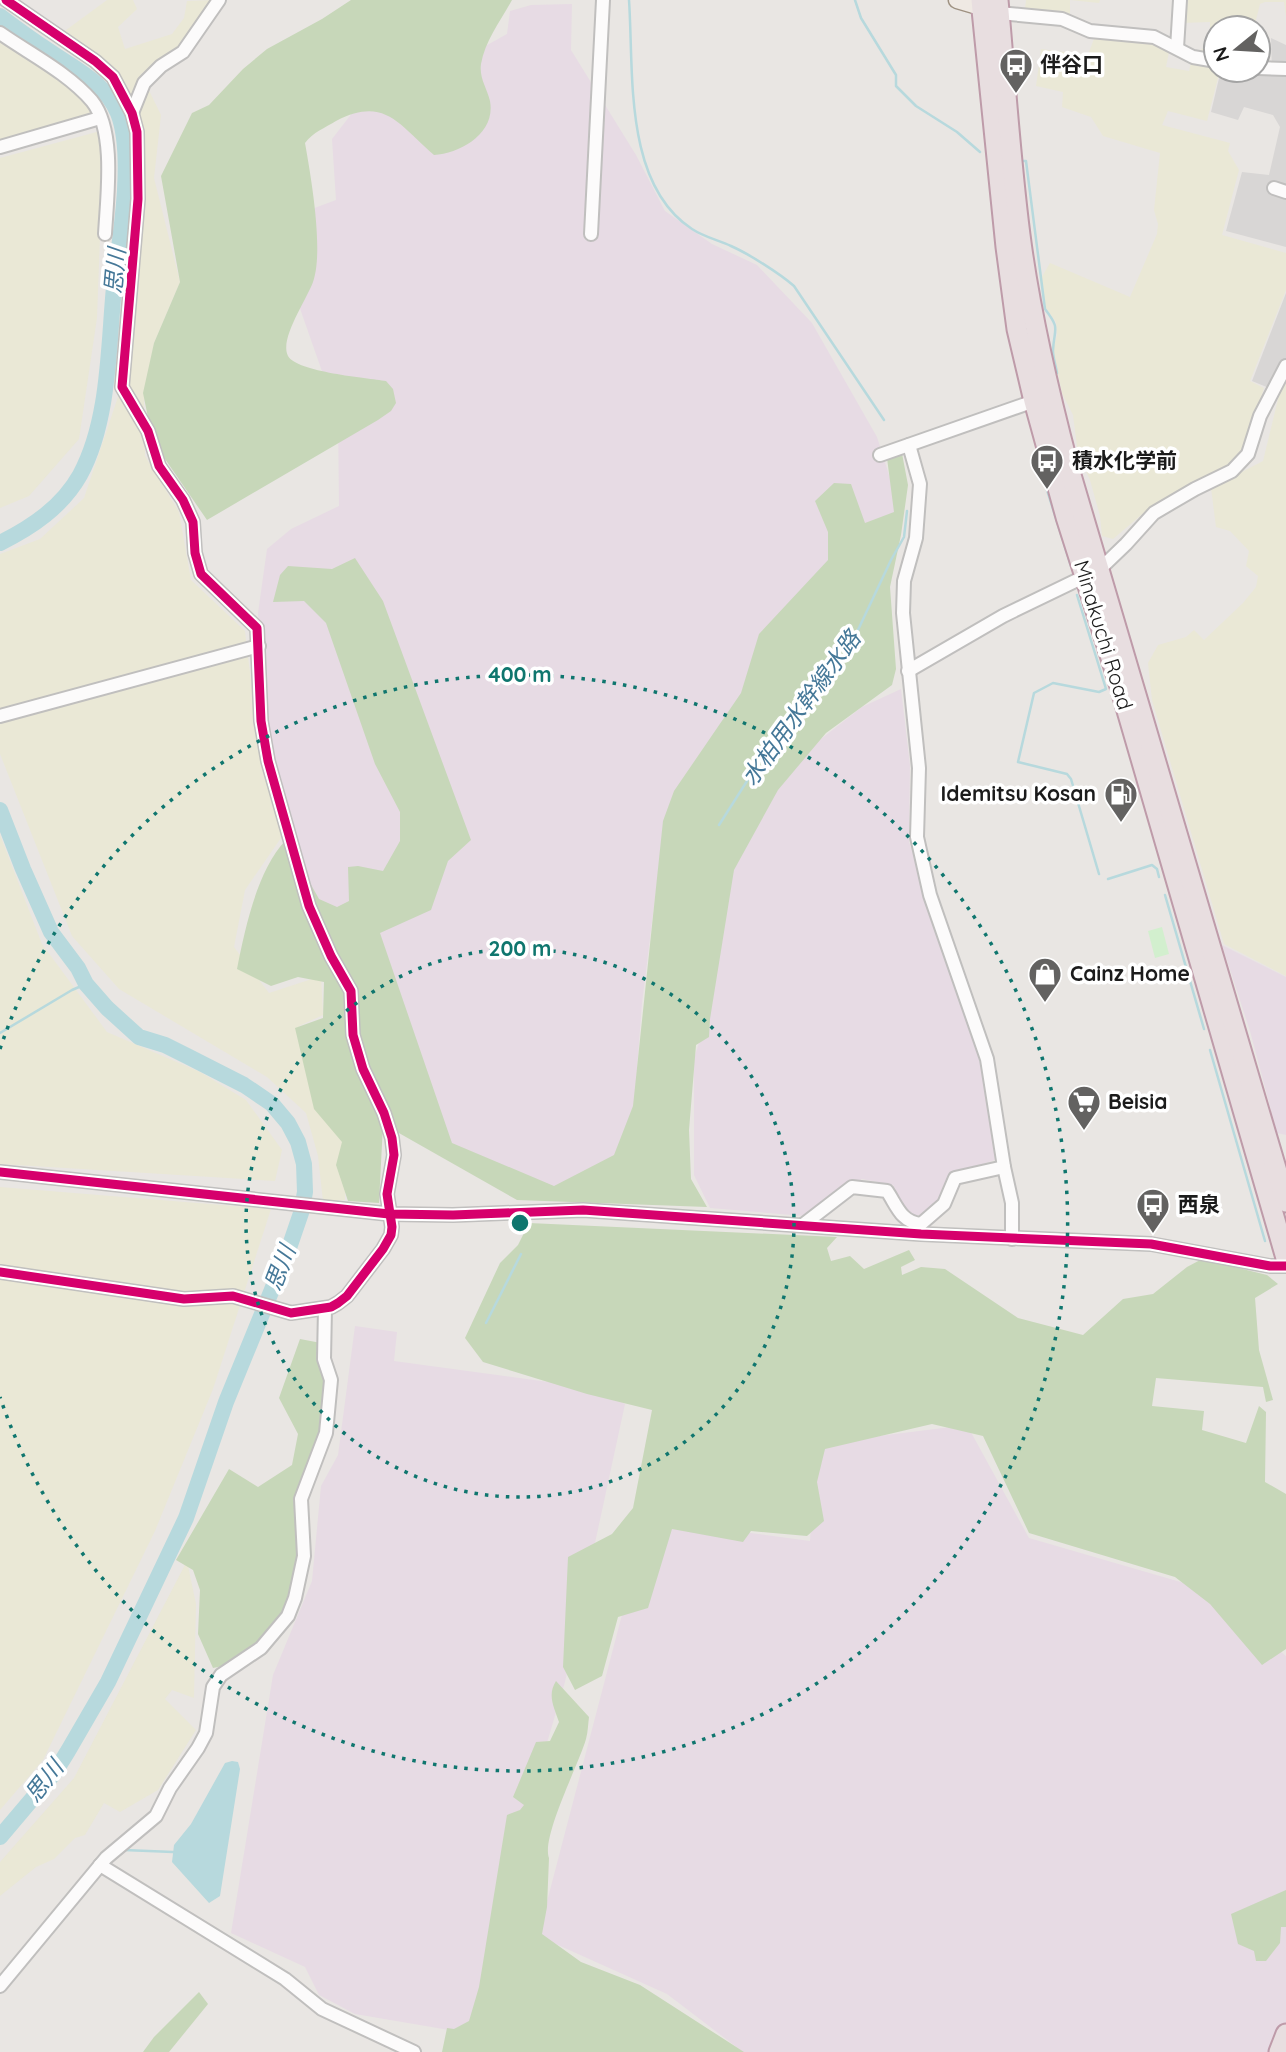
<svg xmlns="http://www.w3.org/2000/svg" width="1286" height="2052" viewBox="0 0 1286 2052" font-family="Quicksand,'Noto Sans JP',sans-serif">
<style>
.residential{fill:#d8d6d5}
.industrial{fill:#e7dbe4}
.farmland{fill:#eae8d6}
.forest{fill:#c7d7b9}
.park{fill:#d2efce}
.water{fill:#b7d9dd}
.lines{fill:none;stroke-linecap:round;stroke-linejoin:round}
.stream{stroke:#b7d9dd;stroke-width:2.5}
.river{stroke:#b7d9dd;stroke-width:16}
.minor-casing{stroke:#c0bfbe;stroke-width:16}
.major-casing{stroke:#9e9181;stroke-width:19}
.highway-casing{stroke:#be9ba9;stroke-width:23}
.minor{stroke:#fcfbfb;stroke-width:12}
.major{stroke:#efe9e3;stroke-width:16}
.highway{stroke:#e8dee0;stroke-width:19}
.cycleway-casing{stroke:#fff;stroke-width:13}
.cycleway{stroke:#d6006c;stroke-width:9}
.ring{fill:none;stroke:#0f766e;stroke-width:3.5;stroke-dasharray:3.5 7}
.labels{text-anchor:middle;stroke-width:7;stroke-linejoin:round;paint-order:stroke}
.poi-label{font-size:21px;font-weight:bold;fill:#1b1b1b;stroke:#fff;text-anchor:start}
.street-label{font-size:21px;fill:#1b1b1b;stroke:#fff}
.water-label{font-size:23px;font-style:italic;fill:#457898;stroke:#fff}
.centre{fill:#0f766e;stroke:#fff;stroke-width:3.5}
.ring-label{font-size:21px;text-anchor:middle;font-weight:bold;fill:#0f766e;stroke:#fff;stroke-width:7;stroke-linejoin:round;paint-order:stroke}
</style>
<rect width="100%" height="100%" fill="#e9e6e3"/>
<!-- residential -->
<g class="residential">
<polygon points="1271,38 1286,45 1286,247 1226,231 1242,172 1269,175 1280,127 1273,115 1244,107 1238,120 1211,112 1221,70 1272,73"/>
<polygon points="1286,293 1286,383 1275,381 1269,388 1252,381"/>
</g>
<!-- industrial -->
<g class="industrial">
<polygon points="572,4 571,50 636,155 665,211 712,244 757,265 812,323 877,437 900,510 746,692 664,825 642,1003 634,1109 616,1157 554,1189 450,1145 311,894 280,786 264,709 258,613 267,549 291,529 339,506 338,417 297,300 239,236 336,200 332,139 356,108 437,73 507,34 510,11 531,5"/>
<polygon points="901,689 910,765 909,842 981,1060 995,1160 950,1175 940,1200 928,1213 909,1217 893,1185 862,1179 804,1216 710,1208 694,1175 694,1058 712,1004 732,870 794,760 862,707"/>
<polygon points="1222,945 1286,977 1286,1135 1277,1133 1250,1031"/>
<polygon points="355,1326 397,1332 394,1361 601,1389 625,1404 565,1682 533,1790 474,2021 455,2031 355,2014 319,1995 305,1967 231,1933 273,1675 312,1581 321,1486 338,1455"/>
<polygon points="967,1425 1029,1538 1208,1590 1286,1656 1286,2052 743,2052 667,1994 538,1936 647,1519 810,1541 815,1444"/>
</g>
<!-- farmland -->
<g class="farmland">
<polygon points="107,0 133,0 137,9 118,27 125,49 172,34 184,18 187,1 214,0 186,49 141,74 161,115 154,178 180,282 154,343 144,396 145,456 179,512 191,580 245,631 251,681 283,835 245,890 234,947 269,993 321,976 323,1015 299,1026 318,1106 347,1141 345,1200 323,1201 318,1156 306,1113 267,1077 119,989 72,936 0,754 0,554 40,539 84,498 121,388 142,227 137,105 109,65 62,33"/>
<polygon points="1026,0 1100,0 1099,3 1070,0 1070,14 1025,9"/>
<polygon points="1184,0 1286,0 1286,16 1284,2 1265,2 1260,4 1254,28 1216,28 1216,59 1194,55 1210,43 1210,22 1181,23"/>
<polygon points="0,35 99,112 0,140"/>
<polygon points="1095,36 1138,38 1170,47 1166,67 1189,71 1192,59 1216,64 1216,70 1220,70 1207,121 1168,111 1162,125 1230,143 1228,151 1239,170 1222,235 1286,253 1286,290 1250,381 1264,388 1252,429 1240,454 1228,467 1193,483 1146,511 1113,539 1102,536 1100,516 1090,480 1078,454 1073,415 1062,393 1053,349 1057,335 1056,322 1046,308 1040,280 1050,263 1130,297 1157,234 1158,224 1154,210 1160,153 1103,136 1091,117 1062,107 1063,92 1036,86 1041,49 1088,55"/>
<polygon points="104,130 97,318 79,439 29,496 0,508 0,158"/>
<polygon points="1282,383 1286,384 1286,976 1224,944 1152,700 1148,663 1158,645 1186,637 1194,630 1204,640 1243,603 1256,587 1258,576 1246,566 1249,551 1230,531 1216,527 1211,488 1263,461"/>
<polygon points="0,835 42,944 107,1032 200,1072 246,1100 282,1150 275,1181 0,1164"/>
<polygon points="0,1187 271,1209 213,1389 155,1531 43,1760 0,1810"/>
<polygon points="187,1561 196,1604 194,1698 172,1690 165,1699 196,1730 158,1790 120,1812 104,1803 85,1835 75,1838 54,1859 36,1867 0,1896 0,1862 74,1778"/>
</g>
<!-- forest -->
<g class="forest">
<path d="M351,0H512C501,20 485,41 481,64C479,78 487,88 490,101C496,133 461,153 434,155C398,124 385,96 336,121C325,128 313,132 305,143C311,177 324,251 313,282C307,299 279,339 288,356C297,372 367,378 386,381L393,389L396,403L391,411L378,420L207,520L165,459L151,432L143,393L154,343L180,282L161,176L192,113L209,105L243,69L267,49L322,19Z"/>
<path d="M900,443L908,485L901,535L890,587L896,669L892,685L826,733L778,790L734,870L710,1019L709,1037L696,1045L689,1130L691,1179L707,1207L517,1200L383,1124L379,1203L348,1201L336,1165L342,1142L314,1109L295,1028L323,1018L324,982L298,977L271,986L237,969C245,929 257,870 286,840L319,899L337,907L349,901L348,867L358,866L383,871L400,841V812L375,764L326,623L304,601L273,602L280,575L288,566L332,569L355,558L383,601L471,840L448,861L431,910L380,933L452,1143L554,1186L614,1155L633,1106L663,821L674,791L741,693L759,634L828,560V532L815,501L834,483L851,484L865,523L894,512L887,458L889,445Z"/>
<polygon points="529,1223 837,1237 827,1248 831,1261 850,1256 864,1269 909,1250 915,1260 901,1267 902,1275 921,1267 945,1269 1018,1318 1083,1335 1123,1299 1153,1294 1187,1267 1202,1259 1267,1275 1278,1284 1255,1298 1259,1350 1273,1400 1266,1402 1263,1387 1156,1378 1152,1406 1204,1411 1202,1430 1246,1443 1259,1406 1266,1412 1265,1482 1286,1494 1286,1649 1262,1665 1210,1604 1175,1577 1029,1533 983,1436 932,1424 825,1449 817,1482 824,1521 807,1536 751,1531 743,1542 672,1529 648,1608 618,1617 602,1676 575,1690 563,1667 568,1557 612,1534 633,1508 652,1410 587,1394 483,1362 465,1338 500,1263 518,1245"/>
<polygon points="300,1339 321,1343 326,1382 322,1436 304,1479 300,1559 287,1610 266,1637 228,1665 213,1668 198,1634 200,1590 193,1570 176,1560 229,1469 258,1487 292,1465 298,1434 279,1398"/>
<path d="M556,1681L589,1717C588,1724 588,1732 586,1739C579,1764 541,1837 549,1858L547,1907L542,1934L581,1962L640,1985L744,2052H442L447,2028L454,2029L469,2021L479,1987L507,1815L520,1810L524,1805L513,1797L536,1742L550,1741L559,1722C554,1707 547,1695 556,1681Z"/>
<polygon points="1286,1890 1286,1927 1281,1927 1280,1943 1266,1961 1256,1961 1254,1951 1238,1944 1231,1914"/>
<polygon points="199,1992 208,2004 169,2052 143,2052 154,2037"/>
</g>
<!-- park -->
<polygon class="park" points="1162,927 1169,954 1155,958 1148,931"/>
<!-- water -->
<polygon class="water" points="232,1761 238,1762 240,1769 220,1896 209,1903 172,1862 174,1845 191,1824 225,1763"/>
<g class="lines">
<!-- stream -->
<g class="stream">
<path d="M629,0C634,72 623,184 692,229C704,237 718,240 731,246C749,254 779,273 794,286L884,420"/>
<polyline points="855,0 861,18 896,75 896,86 916,106 957,132 980,152"/>
<path d="M1023,161H1026L1045,309C1061,330 1054,327 1053,351C1053,358 1056,366 1057,373"/>
<polyline points="1035,452 1071,566"/>
<polyline points="1077,595 1106,689 1099,692 1053,683 1034,693 1018,762 1067,774 1071,779 1099,874"/>
<polyline points="719,825 763,756 849,649 891,560 904,537 907,511"/>
<polyline points="1108,879 1152,865 1157,869 1159,877"/>
<polyline points="1165,895 1204,1029"/>
<polyline points="0,1033 72,990 86,984"/>
<polyline points="1210,1050 1265,1241"/>
<polyline points="486,1323 521,1254"/>
<polyline points="124,1850 173,1852"/>
</g>
<!-- river -->
<g class="river">
<path d="M0,16C17,29 34,41 52,53C77,70 105,83 118,113C134,153 121,234 115,277C108,340 111,418 80,475C62,507 32,527 0,543"/>
<polyline points="0,810 23,869 51,932 78,968 86,984 107,1008 139,1037 165,1045 189,1057 244,1085 272,1104 288,1123 298,1142 304,1164 305,1192 301,1213 289,1248 226,1402 186,1518 108,1682 68,1751 55,1772 0,1837"/>
</g>
<defs>
<g id="minor">
<polyline points="999,13 1062,19 1090,31 1154,37 1193,57 1216,61"/>
<path d="M0,33C30,54 68,73 92,101C116,131 107,197 105,234"/>
<polyline points="1177,48 1180,0"/>
<polyline points="1258,68 1286,69"/>
<polyline points="132,113 144,83 161,66 183,52 219,0"/>
<polyline points="0,147 100,118"/>
<polyline points="1274,188 1286,192"/>
<polyline points="591,234 603,0"/>
<polyline points="909,445 920,484 916,538 904,581 903,613 919,768 917,837 930,895 987,1059 1004,1167 1012,1203 1012,1239"/>
<polyline points="880,455 1040,399"/>
<polyline points="908,671 1003,616 1100,569 1126,544 1154,513 1195,489 1232,471 1248,454 1260,416 1286,366"/>
<polyline points="0,716 259,646"/>
<polyline points="0,1172 389,1214 453,1215 583,1210 921,1234 1151,1244 1270,1266 1286,1266"/>
<path d="M804,1224L852,1187L887,1191C897,1206 901,1222 921,1224L944,1204L955,1178L1004,1167"/>
<polyline points="0,1272 184,1299 233,1296 291,1313 331,1307 338,1303 347,1296 383,1249 391,1235 392,1227 387,1194 394,1155 392,1138 384,1113 363,1069 353,1035 351,991 331,956 309,906 268,761 261,721 257,628 201,574 195,553 193,522 183,500 159,466 148,431 122,387 138,199 137,132 132,113 113,77 95,61 6,0"/>
<polyline points="100,1865 285,1979 322,2009 414,2052"/>
<polyline points="0,1986 106,1858 156,1816 170,1788 198,1748 206,1733 213,1687 221,1675 261,1648 288,1616 295,1598 304,1556 301,1499 326,1433 331,1380 324,1359 325,1308"/>
</g>
<polyline id="major" points="957,0 991,10"/>
<g id="highway">
<polyline points="981,0 1006,247 1017,329 1034,401 1066,517 1119,683 1286,1258"/>
<path d="M998,0C1005,78 1010,157 1020,235C1030,313 1048,389 1068,465L1286,1202"/>
<polyline points="1279,2052 1286,2034"/>
</g>
</defs>
<!-- minor casing -->
<use href="#minor" class="minor-casing"/>
<!-- major casing -->
<use href="#major" class="major-casing"/>
<!-- highway casing -->
<use href="#highway" class="highway-casing"/>
<!-- minor -->
<use href="#minor" class="minor"/>
<!-- major -->
<use href="#major" class="major"/>
<!-- highway -->
<use href="#highway" class="highway"/>
<defs>
<g id="cycleway">
<polyline points="0,1172 389,1214 453,1215 583,1210 921,1234 1151,1244 1270,1266 1286,1266"/>
<polyline points="0,1272 184,1299 233,1296 291,1313 331,1307 338,1303 347,1296 383,1249 391,1235 392,1227 387,1194 394,1155 392,1138 384,1113 363,1069 353,1035 351,991 331,956 309,906 268,761 261,721 257,628 201,574 195,553 193,522 183,500 159,466 148,431 122,387 138,199 137,132 132,113 113,77 95,61 6,0"/>
</g>
</defs>
<!-- cycleway casing -->
<use href="#cycleway" class="cycleway-casing"/>
<!-- cycleway -->
<use href="#cycleway" class="cycleway"/>
</g>
<!-- distance rings -->
<g class="ring">
<circle cx="520" cy="1223" r="274"/>
<path d="M0 1049A548 548 0 1 1 0 1397"/>
</g>
<!-- icons -->
<defs>
<symbol id="bus-pin" viewBox="-11 -11 22 30"><path d="M0 17L-7.5 6A9.5 9.5 0 1 1 7.5 6Z" fill="#636261" stroke="#fff"/><path d="M-5-6H5V4H4V6H2V4H-2V6H-4V4H-5ZM-3.5-4V0h7V-4ZM-3.5 1.2v1.5H-2V1.2ZM2 1.2v1.5H3.5V1.2Z" fill="#fff"/></symbol>
<symbol id="fuel-pin" viewBox="-11 -11 22 30"><path d="M0 17L-7.5 6A9.5 9.5 0 1 1 7.5 6Z" fill="#636261" stroke="#fff"/><path d="M-5.5-6h7V0h2V4h1.3V-2.5L3-4.5l.8-.8L6-3V5H2.5V1h-1V6h-7ZM-4.2-4.7v3.2H.2V-4.7Z" fill="#fff"/></symbol>
<symbol id="shop-pin" viewBox="-11 -11 22 30"><path d="M0 17L-7.5 6A9.5 9.5 0 1 1 7.5 6Z" fill="#636261" stroke="#fff"/><path d="M-5-2.5h2.3a2.7 3.5 0 0 1 5.4 0H5L5.5 6h-11ZM-1.5-2.5h3a1.5 2.3 0 0 0-3 0Z" fill="#fff"/></symbol>
<symbol id="supermarket-pin" viewBox="-11 -11 22 30"><path d="M0 17L-7.5 6A9.5 9.5 0 1 1 7.5 6Z" fill="#636261" stroke="#fff"/><path d="M-6-5.5h2.5l.6 2H6L4.5 2H-2.5L-4.4-4H-6ZM-1.5 3.2a1.3 1.3 0 1 0 .1 0ZM3 3.2a1.3 1.3 0 1 0 .1 0Z" fill="#fff"/></symbol>
</defs>
<g fill-rule="evenodd">
<use href="#bus-pin" x="997" y="46" width="38" height="52"/>
<use href="#bus-pin" x="1028" y="442" width="38" height="52"/>
<use href="#fuel-pin" x="1102" y="775" width="38" height="52"/>
<use href="#shop-pin" x="1026" y="955" width="38" height="52"/>
<use href="#supermarket-pin" x="1065" y="1083" width="38" height="52"/>
<use href="#bus-pin" x="1134" y="1186" width="38" height="52"/>
</g>
<g class="labels">
<!-- poi labels -->
<g class="poi-label">
<text x="1040" y="72">伴谷口</text>
<text x="1072" y="468">積水化学前</text>
<text x="1096" y="801" text-anchor="end">Idemitsu Kosan</text>
<text x="1070" y="981">Cainz Home</text>
<text x="1108" y="1109">Beisia</text>
<text x="1178" y="1212">西泉</text>
</g>
<!-- street labels -->
<g class="street-label">
<text transform="translate(1103 635) rotate(73)" y="7">Minakuchi Road</text>
</g>
<!-- water labels -->
<g class="water-label">
<text transform="translate(115 271) rotate(-85)" y="8">思川</text>
<text transform="translate(801 708) rotate(-54)" y="8">水柏用水幹線水路</text>
<text transform="translate(280 1268) rotate(-69)" y="8">思川</text>
<text transform="translate(44 1781) rotate(-52)" y="8">思川</text>
</g>
</g>
<circle cx="520" cy="1223" r="10" class="centre"/>
<g class="ring-label">
<text x="520" y="682">400 m</text>
<text x="520" y="956">200 m</text>
</g>
<!-- north arrow -->
<g transform="translate(1237 49) rotate(252)"><circle r="33" fill="#ffffff" stroke="#a4a4a4" stroke-width="2"/>
<path d="M0-5L12 26L0 18L-12 26Z" fill="#636261"/>
<text y="-10" font-size="19" font-weight="bold" text-anchor="middle" fill="#1b1b1b">N</text>
</g>
</svg>
